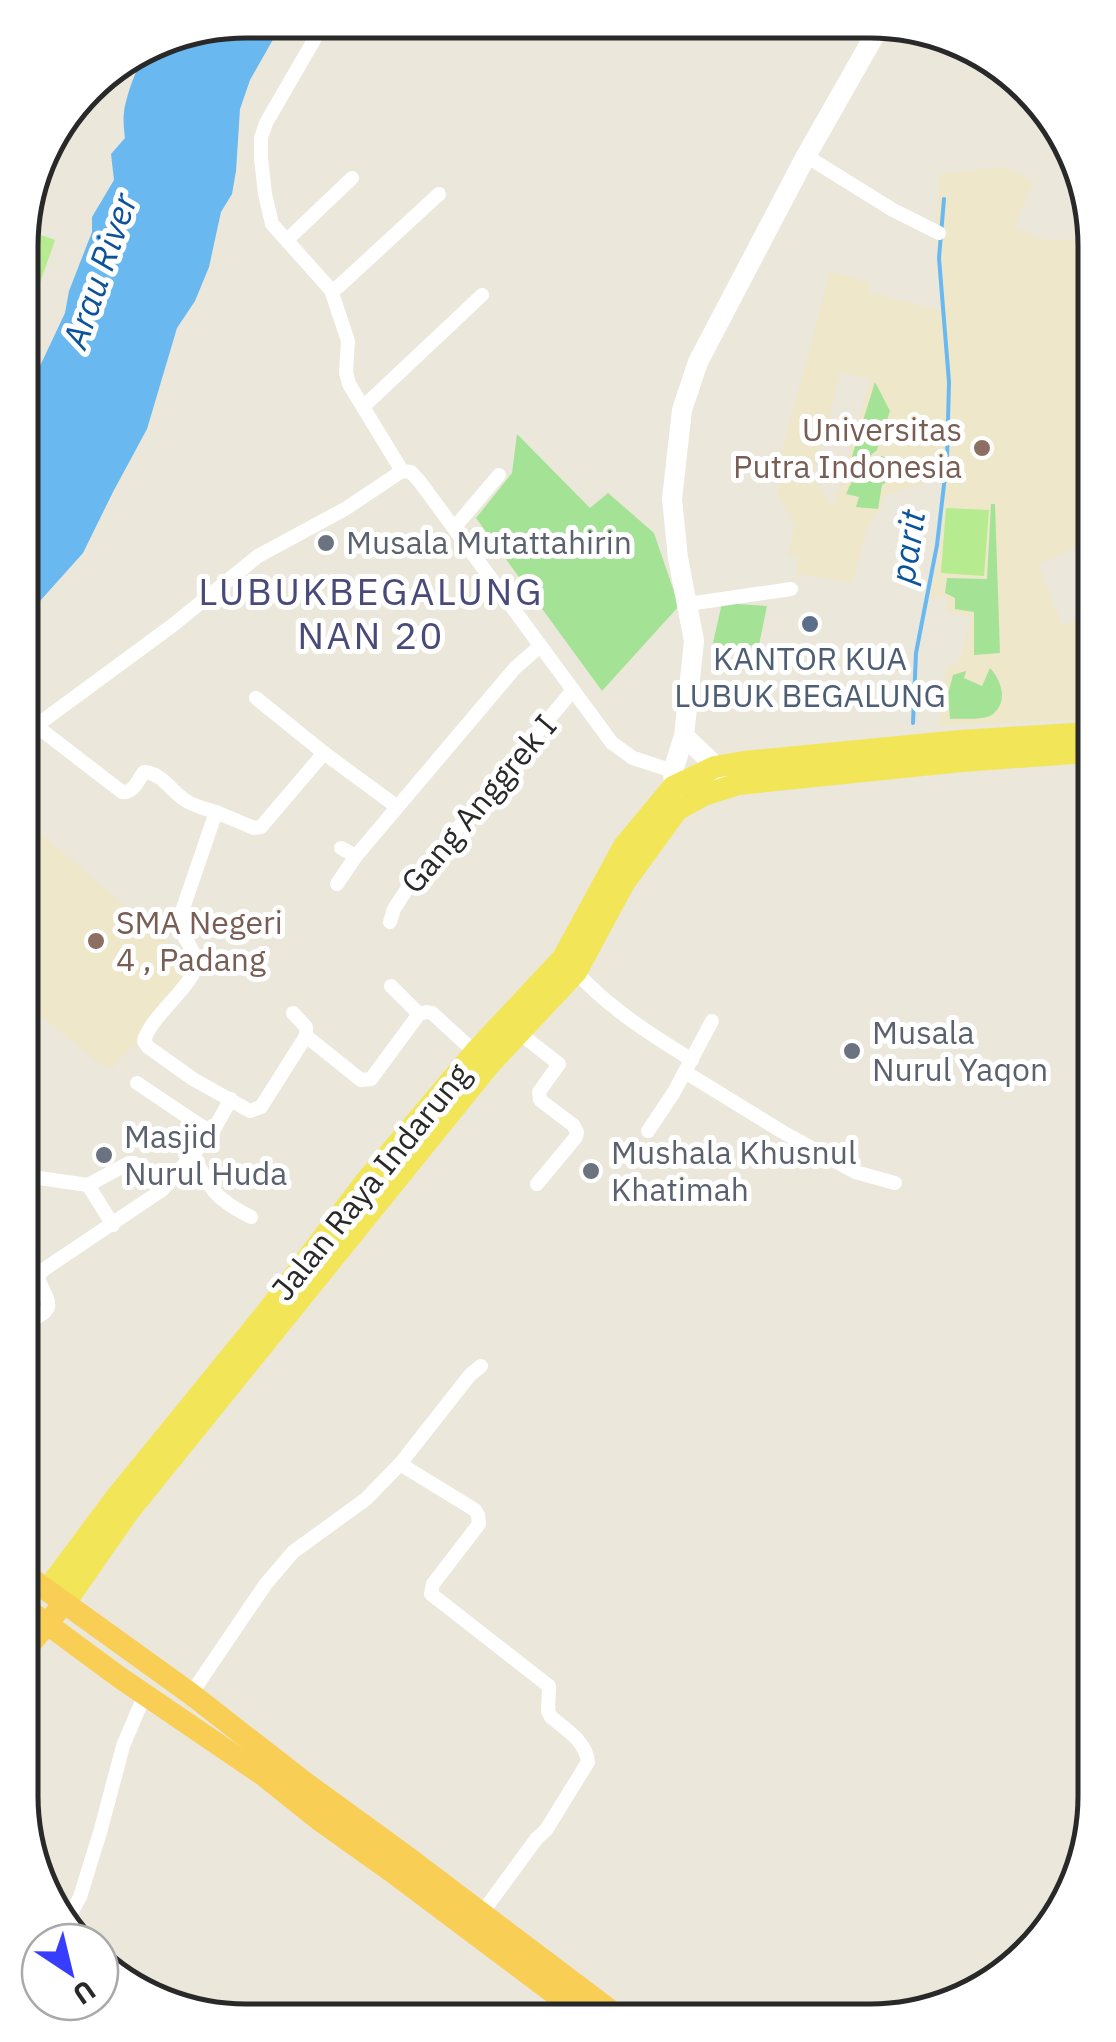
<svg xmlns="http://www.w3.org/2000/svg" width="1116" height="2042" viewBox="0 0 1116 2042" font-family="'IBM Plex Sans',sans-serif">
<style>
.education{fill:#eee7c9;fill-rule:evenodd}
.green{fill:#a4e395}
.pitch{fill:#b7eb90}
.water{fill:#6ab8f0}
.lines{fill:none;stroke-linecap:round;stroke-linejoin:round}
.stream{stroke:#6ab8f0;stroke-width:4}
.minor{stroke:#fff;stroke-width:14}
.secondary{stroke:#fff;stroke-width:20}
.primary{stroke:#f2e658;stroke-width:22}
.trunk{stroke:#f8ce54;stroke-width:22}
.education-dot{fill:#8d6e63;stroke:#fff;stroke-width:4}
.worship-dot{fill:#6b7280;stroke:#fff;stroke-width:4}
.service-dot{fill:#5c6f8a;stroke:#fff;stroke-width:4}
.labels{text-anchor:middle;stroke-width:10;stroke-linejoin:round;paint-order:stroke}
.education-label{font-size:32px;fill:#785e54;stroke:#fff;text-anchor:end}
.worship-label{font-size:32px;fill:#5b616d;stroke:#fff;text-anchor:start}
.service-label{font-size:32px;fill:#4e5e75;stroke:#fff}
.street-label{font-size:32px;fill:#292929;stroke:#fff}
.water-label{font-size:35px;font-style:italic;fill:#0b539a;stroke:#fff}
.quarter-label{font-size:38px;letter-spacing:2.5px;fill:#494a7a;stroke:#fff}
.rim{fill:none;stroke:#292929;stroke-width:5}
</style>
<rect width="100%" height="100%" fill="#ebe7da"/>
<!-- education -->
<g class="education">
<path d="M1005,167L1033,181L1014,228L1047,240L1084,239L1086,544L1038,564L1062,625L1087,615L1088,719L939,726L947,667L959,663L971,618L946,611L947,598L928,597L938,560L947,480L927,477L921,484L885,495L879,513L868,526L852,583L797,573L798,558L788,555L795,526L777,493L779,484L774,482L830,272L868,281V292L942,311L940,259L934,238L940,174ZM840,372L870,379L834,504H831L813,478L823,435L827,436L833,417L830,415ZM875,383L890,411L880,443L877,450L847,475ZM994,504L999,653L974,611L955,609V598L987,579L991,505ZM965,672L964,678L982,686L995,673L1003,691L995,712L953,675Z"/>
<polygon points="26,821 189,961 196,965 158,1025 123,1055 111,1069 95,1060 27,1004"/>
</g>
<!-- green -->
<g class="green">
<polygon points="875,382 890,411 877,450 846,476"/>
<polygon points="517,434 590,508 608,493 654,533 679,606 602,691 476,518 512,473"/>
<path d="M881,456L926,468L924,481C908,479 895,476 882,485L878,509L856,507L859,497L846,494C853,477 864,464 881,456Z"/>
<polygon points="991,504 995,504 1000,653 974,655 974,612 955,609 955,598 945,593 947,578 987,579"/>
<polygon points="722,603 767,606 759,645 712,647"/>
<path d="M990,668C1001,680 1009,701 993,714C984,721 962,718 950,719L948,694L953,675L966,671L964,678L982,686Z"/>
</g>
<!-- pitch -->
<g class="pitch">
<polygon points="22,228 55,240 23,331"/>
<polygon points="946,508 989,510 984,576 941,573"/>
</g>
<!-- water -->
<path class="water" d="M246,20H284L250,80L240,109L236,171L232,194L221,212L209,267L195,301L177,328L147,429L113,492L83,553L31,611L24,622L23,402L65,313L69,291L92,232V217L114,180L111,154L125,138C124,130 123,120 124,112C127,91 142,50 160,37Z"/>
<g class="lines">
<!-- stream -->
<polyline class="stream" points="913,723 916,653 937,545 947,459 949,382 939,258 944,199"/>
<!-- minor -->
<g class="minor">
<polyline points="325,21 266,123 261,138 261,158 265,194 272,224 331,290 348,341 346,372 349,384 402,471 411,472 420,482 612,743 633,758 673,771"/>
<polyline points="806,156 893,210 939,233"/>
<polyline points="287,240 352,178"/>
<polyline points="331,290 338,287 439,194"/>
<polyline points="363,407 482,295"/>
<polyline points="454,528 499,475"/>
<polyline points="688,604 791,589"/>
<polyline points="256,698 324,753 396,806"/>
<path d="M35,725L122,792C134,793 138,780 144,772C162,773 170,790 185,800C193,806 206,809 216,812"/>
<polyline points="25,734 173,625 258,556 345,509 402,471"/>
<polyline points="341,848 356,856 515,668 540,646"/>
<polyline points="337,884 356,856"/>
<polyline points="390,922 394,909 407,889 573,690"/>
<path d="M576,972C609,1008 650,1034 692,1060"/>
<path d="M293,1013L306,1027V1036L261,1107L250,1111L193,1079L148,1047L144,1041C150,1016 197,983 196,963C195,946 179,937 179,920L216,812L254,828L261,827L324,753"/>
<polyline points="419,1014 427,1012 432,1013 477,1054"/>
<polyline points="518,1032 559,1064 539,1092 540,1100 573,1125 577,1132 576,1137 537,1184"/>
<polyline points="306,1036 361,1080 371,1079 419,1014 391,986"/>
<polyline points="685,1072 781,1131 855,1172 895,1183"/>
<polyline points="137,1083 201,1126 213,1131"/>
<polyline points="648,1131 674,1092 712,1021"/>
<path d="M194,1155C209,1190 217,1200 251,1217"/>
<polyline points="32,1177 88,1185 129,1163 134,1163 162,1190"/>
<polyline points="88,1185 113,1225"/>
<path d="M29,1321C56,1309 50,1305 39,1281L38,1277L43,1270L162,1190L213,1131L231,1099"/>
<path d="M400,1464L475,1510L478,1515L479,1524L433,1584L431,1594L549,1686L548,1711L551,1717C566,1729 586,1742 588,1762L546,1830L537,1838L482,1913"/>
<polyline points="191,1694 265,1585 293,1552 366,1499 400,1464 470,1375 481,1366"/>
<polyline points="68,1919 80,1897 101,1829 123,1746 145,1694"/>
</g>
<!-- secondary -->
<g class="secondary">
<polyline points="684,736 726,776"/>
<polyline points="675,798 673,771 684,736 694,641 678,558 672,499 682,410 698,362 806,156 881,24"/>
</g>
<!-- primary -->
<g class="primary">
<polyline points="47,1590 114,1500 267,1312 366,1181 475,1052 563,958 624,846 673,787 715,767 744,762 960,741 1088,733"/>
<polyline points="65,1603 129,1511 489,1065 576,972 624,883 677,810 704,795 738,784 962,761 1088,752"/>
</g>
<!-- trunk -->
<g class="trunk">
<polyline points="30,1578 191,1694 304,1782 403,1854 615,2014"/>
<polyline points="31,1612 119,1677 263,1775 318,1819 391,1871 583,2015"/>
<polyline points="31,1643 56,1613"/>
</g>
</g>
<!-- markers -->
<g class="education-dot">
<circle cx="982" cy="448" r="10"/>
<circle cx="96" cy="941" r="10"/>
</g>
<g class="worship-dot">
<circle cx="326" cy="543" r="10"/>
<circle cx="852" cy="1051" r="10"/>
<circle cx="104" cy="1155" r="10"/>
<circle cx="591" cy="1171" r="10"/>
</g>
<circle class="service-dot" cx="810" cy="624" r="10"/>
<g class="labels">
<!-- education labels -->
<g class="education-label">
<text x="962" y="441">Universitas<tspan x="962" dy="37">Putra Indonesia</tspan></text>
<text x="116" y="934" text-anchor="start">SMA Negeri<tspan x="116" dy="37">4 , Padang</tspan></text>
</g>
<!-- worship labels -->
<g class="worship-label">
<text x="346" y="554">Musala Mutattahirin</text>
<text x="872" y="1044">Musala<tspan x="872" dy="37">Nurul Yaqon</tspan></text>
<text x="124" y="1148">Masjid<tspan x="124" dy="37">Nurul Huda</tspan></text>
<text x="611" y="1164">Mushala Khusnul<tspan x="611" dy="37">Khatimah</tspan></text>
</g>
<!-- service labels -->
<g class="service-label">
<text x="810" y="670">KANTOR KUA<tspan x="810" dy="37">LUBUK BEGALUNG</tspan></text>
</g>
<!-- street labels -->
<g class="street-label">
<text transform="translate(479 804) rotate(-50)" y="11">Gang Anggrek I</text>
<text transform="translate(371 1182) rotate(-51)" y="11">Jalan Raya Indarung</text>
</g>
<!-- water labels -->
<g class="water-label">
<text transform="translate(100 271) rotate(-71)" y="12">Arau River</text>
<text transform="translate(908 547) rotate(-81)" y="12">parit</text>
</g>
<!-- quarter labels -->
<g class="quarter-label">
<text x="371" y="605">LUBUKBEGALUNG<tspan x="371" dy="44">NAN 20</tspan></text>
</g>
</g>
<!-- crop -->
<path d="M0 0H1116V2042H0ZM246 38H870A208 208 0 0 1 1078 246V1796A208 208 0 0 1 870 2004H246A208 208 0 0 1 38 1796V246A208 208 0 0 1 246 38Z" fill="#fff" fill-rule="evenodd"/>
<path class="rim" d="M246 38H870A208 208 0 0 1 1078 246V1796A208 208 0 0 1 870 2004H246A208 208 0 0 1 38 1796V246A208 208 0 0 1 246 38Z"/>
<!-- north arrow -->
<g transform="translate(70 1972) rotate(145)"><circle r="48" fill="#ffffff" stroke="#a9a9a9" stroke-width="2.5"/>
<path d="M0-8L18 38L0 25L-18 38Z" fill="#363dfc"/>
<text y="-15" font-size="28" font-weight="bold" text-anchor="middle" fill="#292929">U</text>
</g>
</svg>
